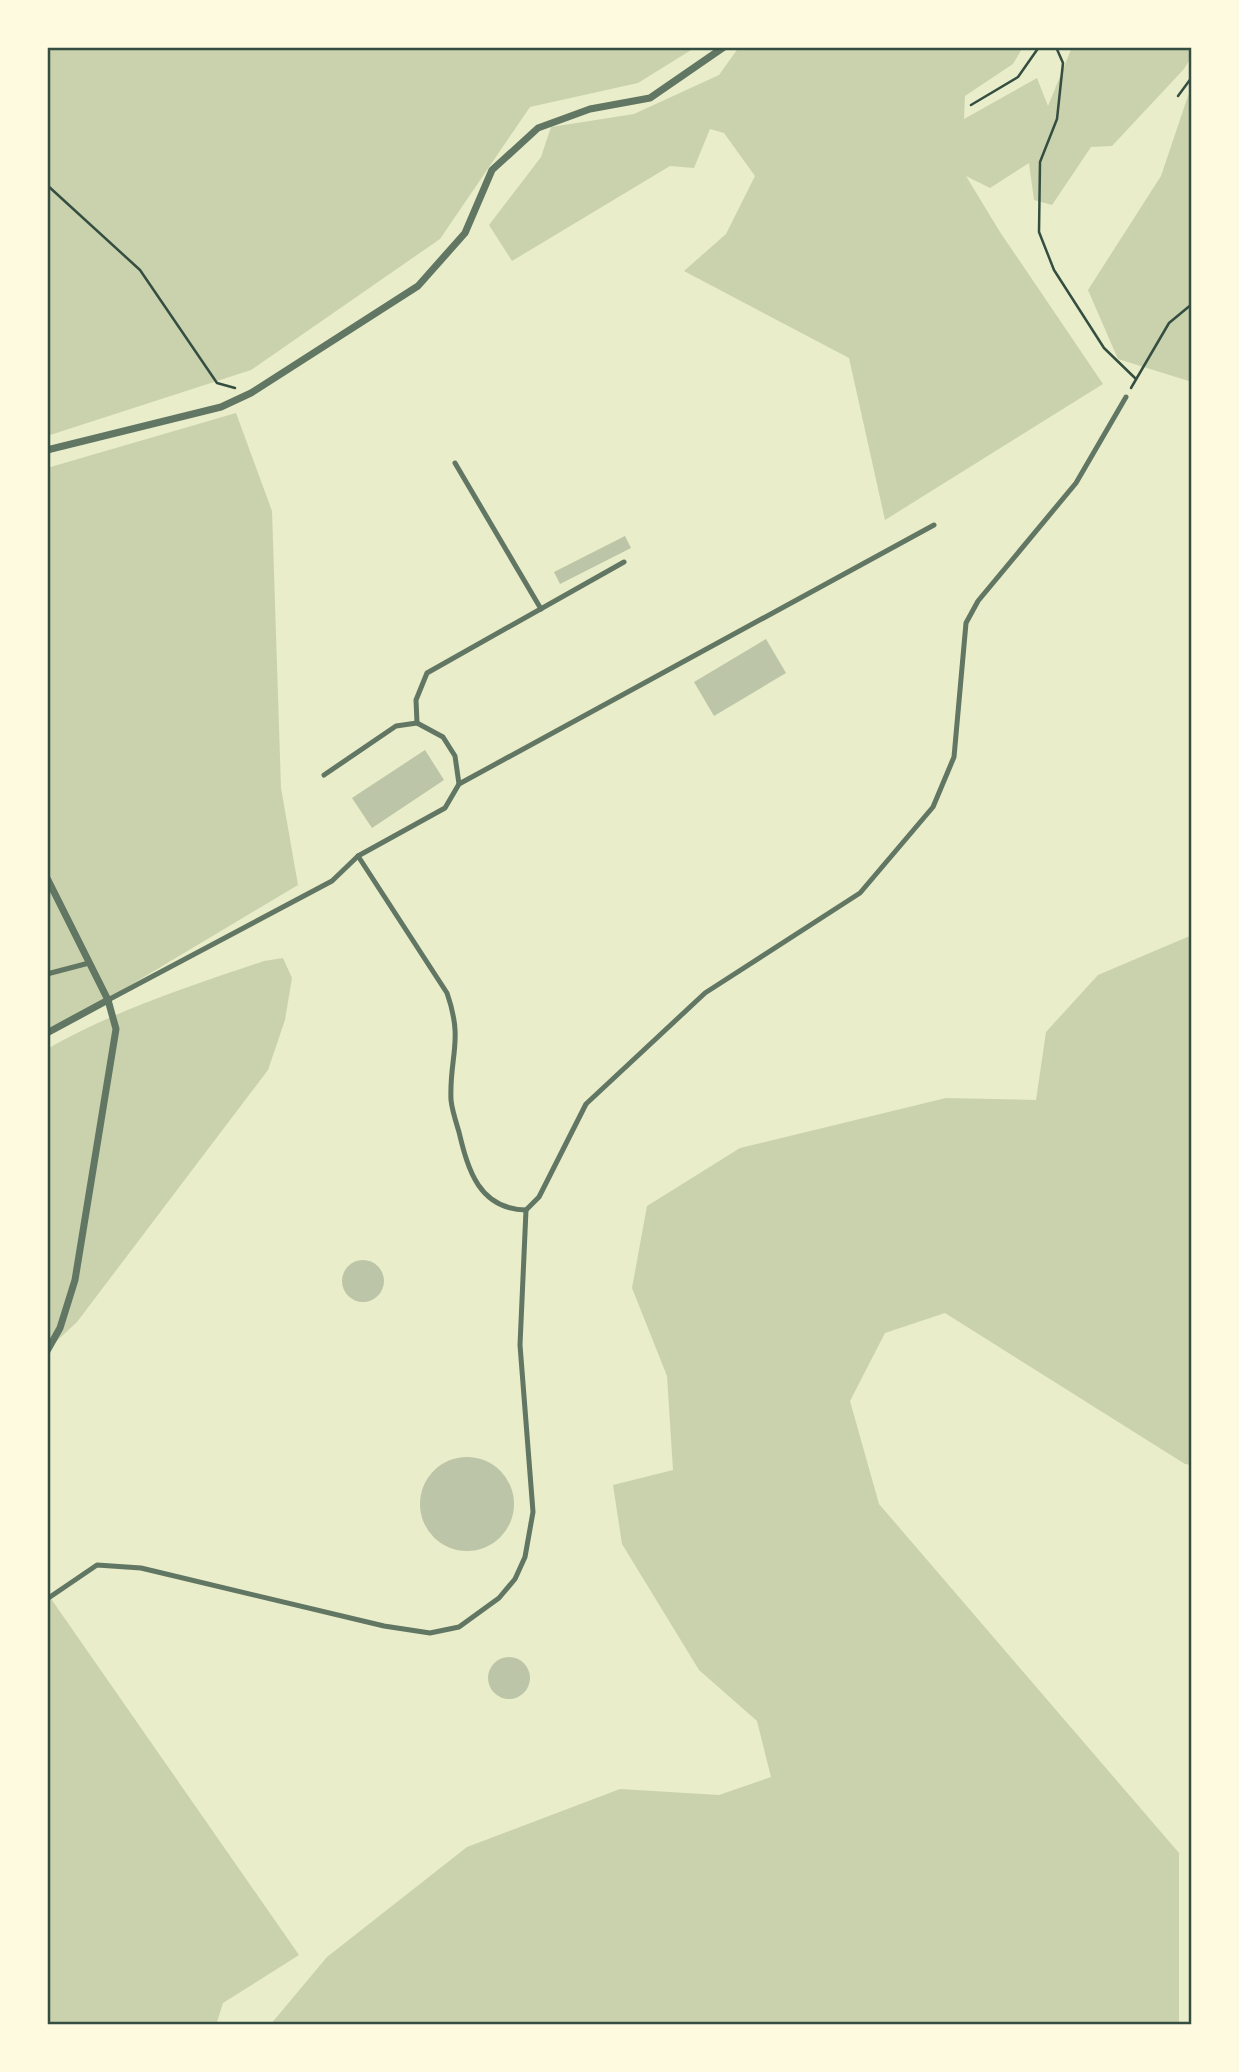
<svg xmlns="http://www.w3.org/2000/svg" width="1239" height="2072" viewBox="0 0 1239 2072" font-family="'Sofia Sans Condensed',sans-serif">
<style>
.green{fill:#cad2ad}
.building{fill:#bcc5a7}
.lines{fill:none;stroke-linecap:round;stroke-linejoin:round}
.path{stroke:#344e41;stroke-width:2.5}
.service{stroke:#617663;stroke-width:5}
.minor{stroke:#617663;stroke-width:7}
.neatline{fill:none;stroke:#344e41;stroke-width:2.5}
</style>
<rect width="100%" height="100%" fill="#e9edc9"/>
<!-- green -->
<g class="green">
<polygon points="47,47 696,47 638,83 530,107 440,239 251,370 47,436"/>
<polygon points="739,47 1023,47 1013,64 965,96 964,119 1037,78 1048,106 1072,47 1192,47 1192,56 1184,69 1112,146 1091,147 1052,205 1034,200 1029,163 990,188 966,176 1000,232 1103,384 885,520 849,358 684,271 726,234 755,176 724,133 710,129 694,168 670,166 512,261 489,225 541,157 551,127 634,114 719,75"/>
<polygon points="1192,84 1192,382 1118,359 1088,290 1161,176"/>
<polygon points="236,413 272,511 281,788 298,885 47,1035 47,468"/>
<polygon points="1192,935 1192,1465 1185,1464 945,1313 885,1333 850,1401 879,1504 1179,1853 1179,2025 270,2025 327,1957 467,1847 620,1789 719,1795 771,1777 757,1721 699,1670 622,1544 613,1485 673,1470 667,1376 632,1288 647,1206 740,1148 946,1098 1036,1100 1046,1032 1098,975"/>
<path d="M283,958L292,978L285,1020L268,1070L77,1322L47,1350V1049C116,1010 189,986 264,961Z"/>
<polygon points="47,1593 299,1955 223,2003 216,2025 47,2025"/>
</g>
<!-- building -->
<g class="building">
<polygon points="625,536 631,548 560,584 554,572"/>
<polygon points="766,639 786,673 714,716 694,682"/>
<polygon points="425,750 444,780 372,828 352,798"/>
<circle cx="363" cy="1281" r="21"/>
<circle cx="467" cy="1504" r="47"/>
<circle cx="509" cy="1678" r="21"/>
</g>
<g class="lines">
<!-- path -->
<g class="path">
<polyline points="1056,47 1063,63 1057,119 1040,162 1039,232 1054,270 1104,348 1136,379"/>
<polyline points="1178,96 1192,77"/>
<polyline points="971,105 1018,77 1039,47"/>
<polyline points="47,185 140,270 217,383 235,388"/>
<polyline points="1131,388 1169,323 1192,304"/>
</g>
<!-- service -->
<g class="service">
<polyline points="455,463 541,609"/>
<polyline points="417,723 416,700 427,673 624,562"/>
<polyline points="459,784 934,525"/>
<path d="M358,856L447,993C464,1041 449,1057 451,1100C452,1110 456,1122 459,1132C468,1170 479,1209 526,1210L539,1197L586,1104L705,993L860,893L933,807L954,757L966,623L978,601L1076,483L1126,397"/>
<polyline points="47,974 89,963"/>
<polyline points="108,1000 332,881 358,856 445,808 459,784 455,756 443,737 417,723 396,726 324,775"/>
<polyline points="47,1599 97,1565 141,1568 384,1626 430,1633 459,1627 499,1598 515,1579 525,1557 533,1512 520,1345 526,1210"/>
</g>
<!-- minor -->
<g class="minor">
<polyline points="47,450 221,407 251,393 418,286 465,233 492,170 538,128 590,109 650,98 724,47"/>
<polyline points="47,878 108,1000 116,1029 75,1280 60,1328 47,1351"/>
<polyline points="47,1033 108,1000"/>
</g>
</g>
<!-- border -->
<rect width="1239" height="2072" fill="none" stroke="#fefae0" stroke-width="98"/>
<rect x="49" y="49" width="1141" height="1974" class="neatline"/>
</svg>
